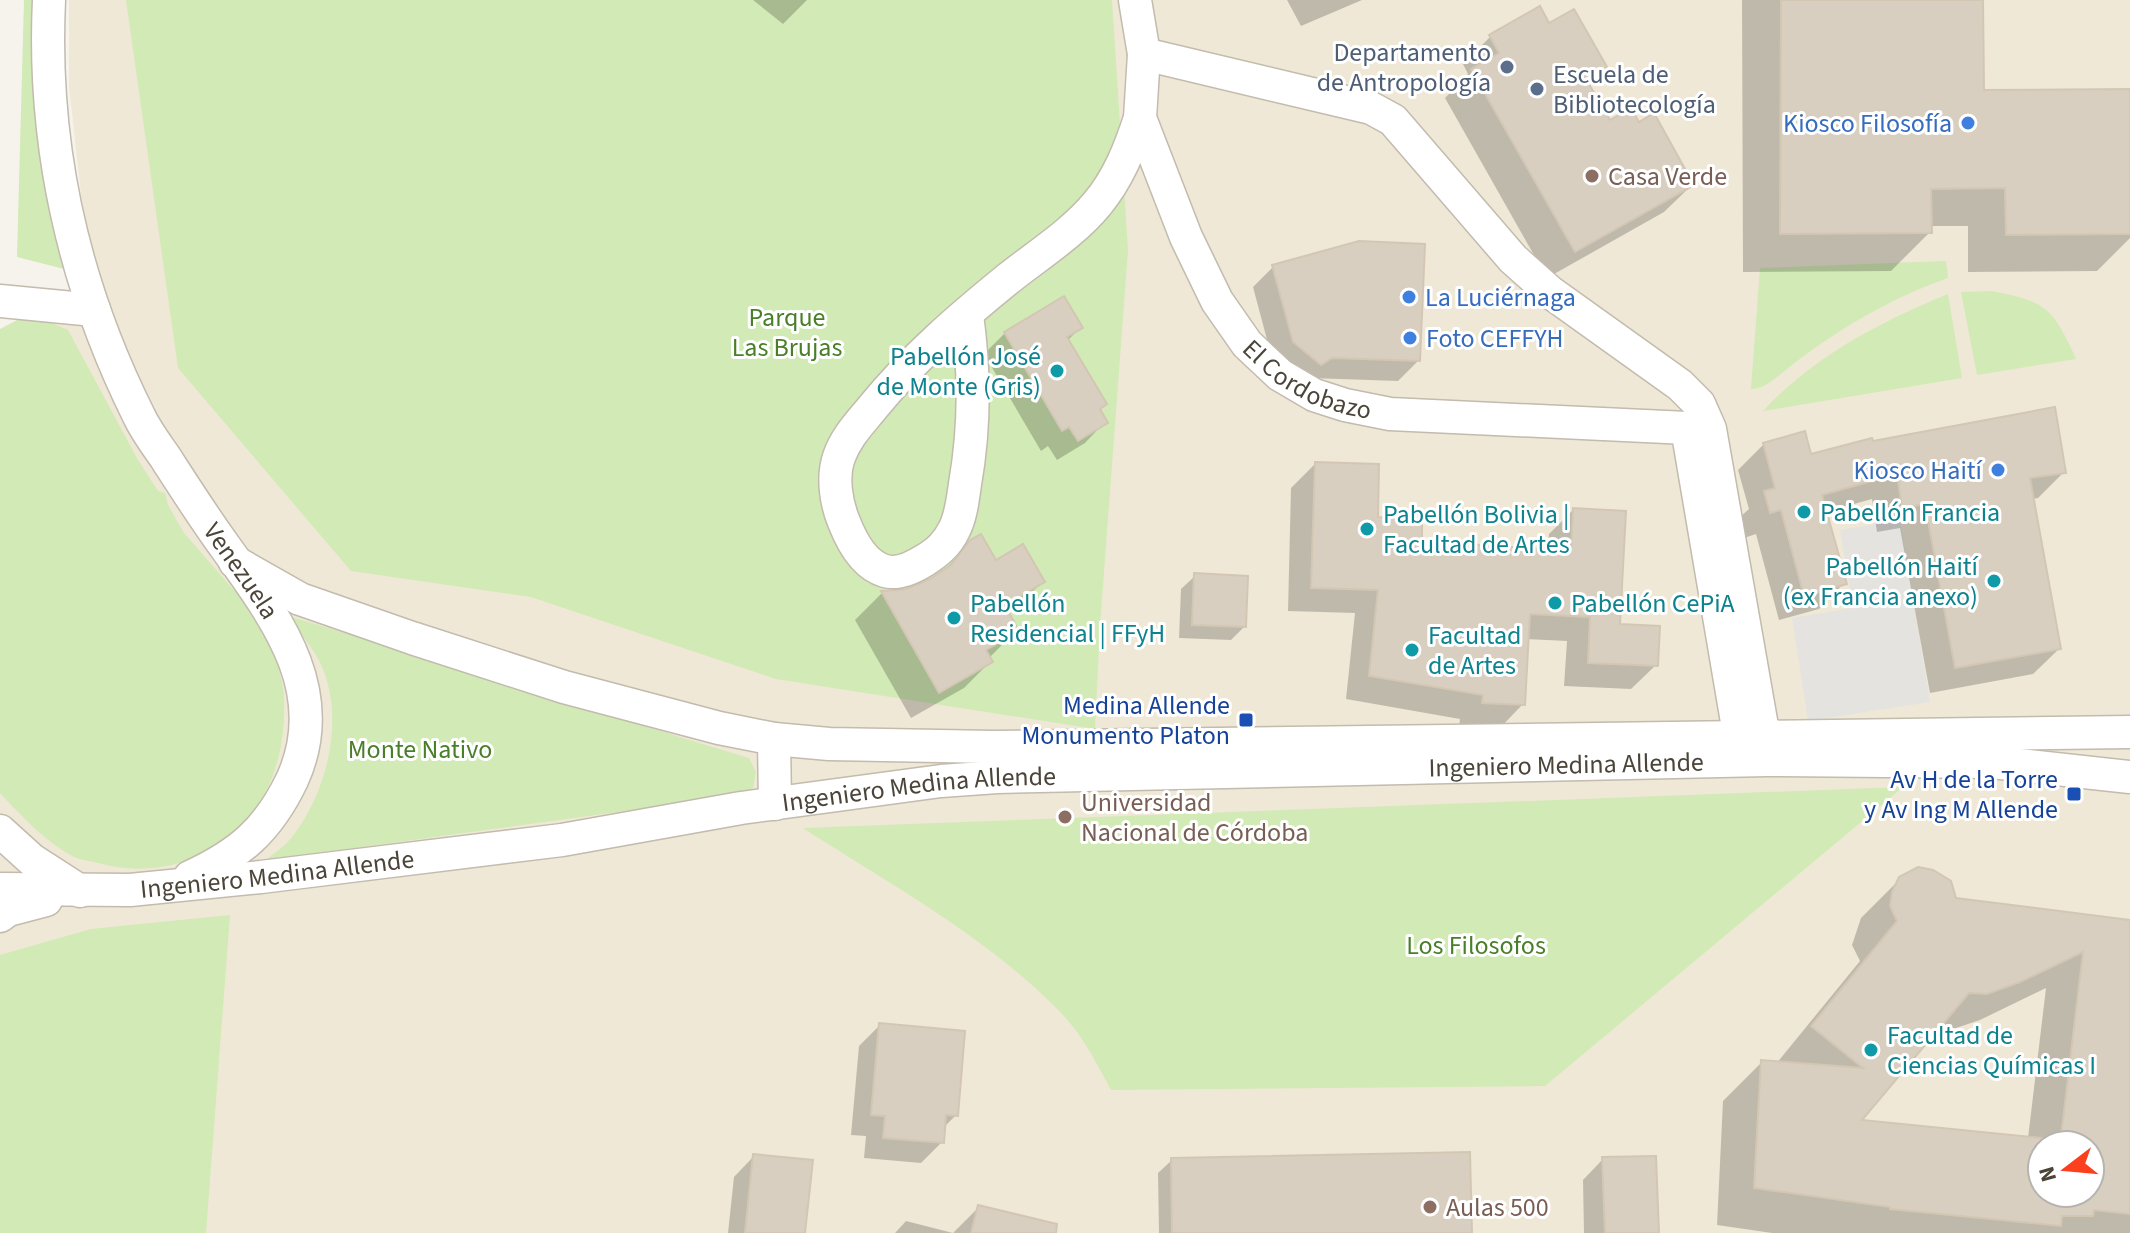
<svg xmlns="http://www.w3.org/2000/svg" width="2130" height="1233" viewBox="0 0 2130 1233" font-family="'Source Sans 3',sans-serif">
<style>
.education{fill:#efe8d6;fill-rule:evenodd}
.green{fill:#d2eab5}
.parking{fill:#e5e3e0}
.shadow{fill:#0003;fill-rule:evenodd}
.building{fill:#d8cfc1;stroke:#d3c7b4;stroke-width:2;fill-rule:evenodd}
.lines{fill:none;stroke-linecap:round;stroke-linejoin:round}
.minor-casing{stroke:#c2bbae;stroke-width:35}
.minor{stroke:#fff;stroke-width:32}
.service-dot{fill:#5c6f8a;stroke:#fff;stroke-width:3}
.shop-dot{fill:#3f7fe0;stroke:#fff;stroke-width:3}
.education-dot{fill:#8d6e63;stroke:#fff;stroke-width:3}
.culture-dot{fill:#0f9aa8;stroke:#fff;stroke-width:3}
.transit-dot{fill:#1a4fb4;stroke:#fff;stroke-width:3}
.labels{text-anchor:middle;stroke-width:6;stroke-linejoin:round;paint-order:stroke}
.service-label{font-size:26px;fill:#4e5e75;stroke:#fff;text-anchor:end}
.shop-label{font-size:26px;fill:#366cbe;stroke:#fff;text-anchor:end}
.education-label{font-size:26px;fill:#785e54;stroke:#fff;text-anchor:start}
.park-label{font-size:26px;fill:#4a7f2a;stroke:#fff}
.culture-label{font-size:26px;fill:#0d838f;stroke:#fff;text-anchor:start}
.street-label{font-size:26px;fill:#4b4439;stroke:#fff}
.transit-label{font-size:26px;fill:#164399;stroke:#fff;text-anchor:end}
</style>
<rect width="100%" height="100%" fill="#f6f3ec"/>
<!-- education -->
<path class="education" d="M69,0H2130V1233H0V489L31,311L97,276L83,212L69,86ZM2042,1145H2090V1193H2042Z"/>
<!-- green -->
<g class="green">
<polygon points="24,0 43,0 72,271 17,257"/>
<polygon points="126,0 1112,0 1128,250 1100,626 1095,729 776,679 531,597 351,571 178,368"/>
<path d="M1946,261L1948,278C1893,297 1838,329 1792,365C1780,374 1766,389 1751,389L1760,268Z"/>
<path d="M1991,291C2047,301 2053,309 2076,359L1977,375L1961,292Z"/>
<path d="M1948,294L1962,378L1763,411C1814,356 1880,322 1948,294Z"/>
<path d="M19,319H43L68,330L138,460L158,491L165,493L168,505L184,533L239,596L253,618L280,645C273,662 284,680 284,698C285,719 283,740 278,759C257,841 178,885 98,863C91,861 81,860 74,857C46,842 22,817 0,793V329Z"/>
<path d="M288,616C442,661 595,712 749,758L756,772L753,788L742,795L266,860C275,853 286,845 293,836C327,791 345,720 322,667C315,649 299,633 288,616Z"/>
<path d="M1903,787L1545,1086L1111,1090C1097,1064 1082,1034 1061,1013C988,937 891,885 803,828Z"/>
<polygon points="230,915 206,1233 0,1233 0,955 91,929"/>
</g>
<!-- parking -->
<polygon class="parking" points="1900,520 1930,702 1808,721 1792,618 1853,608 1840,530"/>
<!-- shadow -->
<g class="shadow">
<polygon points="753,0 807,0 783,24"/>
<polygon points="1287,0 1362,0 1301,26"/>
<polygon points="1742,0 1981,0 1982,92 2130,91 2130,238 2097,271 1968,272 1968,226 1930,226 1930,232 1891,271 1743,272"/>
<polygon points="1539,9 1549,26 1604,67 1587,84 1609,123 1638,124 1692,185 1664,212 1547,278 1445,98 1468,74 1463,64 1490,37"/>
<polygon points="1273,267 1419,360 1398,381 1310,378 1273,362 1253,287"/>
<polygon points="1064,299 1080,328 1067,341 1105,422 1085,443 1057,460 1048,446 1041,451 984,354 1005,333"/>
<polygon points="1872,443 2064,472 2038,498 2032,499 2059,649 2033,674 1930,693 1900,528 1877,532 1872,499 1825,512 1844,583 1819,609 1779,620 1756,534 1744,538 1739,518 1749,509 1738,470 1764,444 1810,457"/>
<polygon points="1315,464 1376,518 1420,543 1548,551 1549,534 1573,510 1618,626 1656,665 1631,689 1564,686 1567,641 1526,639 1523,704 1499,729 1459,727 1460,719 1346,699 1355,613 1288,611 1291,488"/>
<polygon points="971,542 995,563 1043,582 1007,614 1017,630 989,658 991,661 964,688 911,718 855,620 882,593 906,591 939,576"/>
<polygon points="1195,576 1244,627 1231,640 1179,638 1181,589"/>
<path d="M1900,879L1954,899L2130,922V1233H1772L1717,1225L1723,1101L1762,1062L1776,1064L1860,961L1852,945L1861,918ZM2046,988L2028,1138L1858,1121L1934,1031H1947L1980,1020ZM2042,1145H2090V1193H2042Z"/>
<polygon points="880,1025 956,1115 943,1128 942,1142 921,1163 864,1158 866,1136 851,1135 859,1046"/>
<polygon points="754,1156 804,1233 728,1233 734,1177"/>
<polygon points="1603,1159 1657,1233 1584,1233 1583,1180"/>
<polygon points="1172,1160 1470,1233 1159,1233 1158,1173"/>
<polygon points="979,1207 1051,1233 895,1233 906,1221 953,1233"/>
</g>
<!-- building -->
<g class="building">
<polygon points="1781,0 1983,0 1984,90 2130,89 2130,234 2006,235 2005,188 1931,189 1932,233 1780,234"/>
<polygon points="1540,6 1549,23 1574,9 1607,67 1586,79 1610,120 1631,108 1639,122 1654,113 1694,185 1575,252 1471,69 1499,53 1489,35"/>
<polygon points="1359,241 1425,244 1420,361 1332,358 1321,365 1293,342 1272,265"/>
<polygon points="1064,296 1083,328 1067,337 1107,404 1100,409 1108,423 1078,441 1069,427 1062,431 1004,332"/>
<polygon points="2055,407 2066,473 2030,478 2061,649 1955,668 1925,504 1902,508 1897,474 1822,495 1847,584 1804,596 1781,510 1770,513 1764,491 1775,488 1763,443 1805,431 1811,454 1872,438 1873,441"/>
<polygon points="1315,462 1379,464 1378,517 1422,518 1422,541 1571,551 1573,508 1626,511 1620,624 1660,626 1658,666 1588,663 1590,617 1530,614 1525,705 1482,703 1483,695 1369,676 1378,590 1311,588"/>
<polygon points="981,534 996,560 1023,544 1045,582 1005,605 1019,631 986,650 993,662 939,693 881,591 906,589 930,579 951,565 970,540"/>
<polygon points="1194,573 1248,576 1246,627 1192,625"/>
<path d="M1918,867L1933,870L1951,881L1956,898L2130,920V1214L2094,1210L2093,1216H2062L2061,1226L1890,1209V1207L1754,1188L1761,1060L1863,1068L1811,1026L1897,921L1890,906L1892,892L1899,877ZM2083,952L2060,1145H2090V1193H2042V1138L1862,1120L1969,993L1987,994L2020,982Z"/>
<polygon points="879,1023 965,1031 958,1116 946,1115 944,1143 883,1138 885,1116 871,1115"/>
<polygon points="1470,1152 1472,1233 1172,1233 1171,1158"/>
<polygon points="753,1154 813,1160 805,1233 745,1233"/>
<polygon points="1656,1156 1659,1233 1605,1233 1602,1157"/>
<polygon points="978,1205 1057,1224 1056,1233 971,1233"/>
</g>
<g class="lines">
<defs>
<g id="minor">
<path id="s1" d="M49,0C42,145 74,286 139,416C146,431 156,444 165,457C185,488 204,518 226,548C275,617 333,691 292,780C268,830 240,854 190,877"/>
<path id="s2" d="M1135,0L1144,54L1140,118L1186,237L1217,301L1247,344L1280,375L1314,395L1345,405L1390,414L1687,428L1743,757"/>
<polyline points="1144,54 1371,108 1393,120 1513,259 1550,292 1680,385 1699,404 1710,429 1767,755"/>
<polyline points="0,301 94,310"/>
<path d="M967,315C975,372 975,427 965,484C963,498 961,517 954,530C947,544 938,552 925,560C914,567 899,575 885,571C864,565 851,540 844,522C836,503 832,477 839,457C846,437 860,423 873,407C912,359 961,317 1009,278C1038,255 1073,233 1097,204C1118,179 1130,149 1140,118"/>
<polyline points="235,562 300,599 412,638 564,687 719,728 774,739 829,744 994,747 2130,732"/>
<polyline points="774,739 775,804"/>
<polyline points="0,831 32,860 80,891"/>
<path id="s3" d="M0,889L130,890L261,877L562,840L741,808L941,781L997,777L1767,760L1992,762L2130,777"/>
<polyline points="0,916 8,910 46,900"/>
</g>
</defs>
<!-- minor casing -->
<use href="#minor" class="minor-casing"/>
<!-- minor -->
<use href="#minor" class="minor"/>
</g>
<!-- markers -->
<g class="service-dot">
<circle cx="1507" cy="67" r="8"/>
<circle cx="1537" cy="89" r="8"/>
</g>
<g class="shop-dot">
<circle cx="1968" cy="123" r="8"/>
<circle cx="1409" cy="297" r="8"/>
<circle cx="1410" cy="338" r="8"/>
<circle cx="1998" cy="470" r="8"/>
</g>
<g class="education-dot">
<circle cx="1592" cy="176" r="8"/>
<circle cx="1065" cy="817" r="8"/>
<circle cx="1430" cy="1207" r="8"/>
</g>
<g class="culture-dot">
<circle cx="1057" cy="371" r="8"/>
<circle cx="1804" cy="512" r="8"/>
<circle cx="1367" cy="529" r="8"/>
<circle cx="1994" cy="581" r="8"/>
<circle cx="1555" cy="603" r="8"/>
<circle cx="954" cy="618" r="8"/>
<circle cx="1412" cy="650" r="8"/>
<circle cx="1871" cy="1050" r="8"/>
</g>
<g class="transit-dot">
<rect x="1238" y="712" width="16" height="16" rx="4"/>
<rect x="2066" y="786" width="16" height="16" rx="4"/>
</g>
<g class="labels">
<!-- service labels -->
<g class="service-label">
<text x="1491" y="61">Departamento<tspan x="1491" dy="30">de Antropología</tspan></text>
<text x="1553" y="83" text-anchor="start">Escuela de<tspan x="1553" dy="30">Bibliotecología</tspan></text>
</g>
<!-- shop labels -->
<g class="shop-label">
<text x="1952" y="132">Kiosco Filosofía</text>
<text x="1425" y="306" text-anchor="start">La Luciérnaga</text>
<text x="1426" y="347" text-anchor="start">Foto CEFFYH</text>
<text x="1982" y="479">Kiosco Haití</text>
</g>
<!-- education labels -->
<g class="education-label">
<text x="1608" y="185">Casa Verde</text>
<text x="1081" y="811">Universidad<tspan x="1081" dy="30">Nacional de Córdoba</tspan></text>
<text x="1446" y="1216">Aulas 500</text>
</g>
<!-- park labels -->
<g class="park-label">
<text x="787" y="326">Parque<tspan x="787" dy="30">Las Brujas</tspan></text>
<text x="420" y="758">Monte Nativo</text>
<text x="1476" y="954">Los Filosofos</text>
</g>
<!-- culture labels -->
<g class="culture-label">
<text x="1041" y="365" text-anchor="end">Pabellón José<tspan x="1041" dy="30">de Monte (Gris)</tspan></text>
<text x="1820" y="521">Pabellón Francia</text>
<text x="1383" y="523">Pabellón Bolivia |<tspan x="1383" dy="30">Facultad de Artes</tspan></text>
<text x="1978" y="575" text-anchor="end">Pabellón Haití<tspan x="1978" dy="30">(ex Francia anexo)</tspan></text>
<text x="970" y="612">Pabellón<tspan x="970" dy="30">Residencial | FFyH</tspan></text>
<text x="1571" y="612">Pabellón CePiA</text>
<text x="1428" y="644">Facultad<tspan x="1428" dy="30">de Artes</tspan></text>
<text x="1887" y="1044">Facultad de<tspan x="1887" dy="30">Ciencias Químicas I</tspan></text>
</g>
<!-- street labels -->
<g class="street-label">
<text dy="9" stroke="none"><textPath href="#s2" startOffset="442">El Cordobazo</textPath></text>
<text dy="9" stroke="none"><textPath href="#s1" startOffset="616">Venezuela</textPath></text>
<text dy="9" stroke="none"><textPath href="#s3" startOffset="1574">Ingeniero Medina Allende</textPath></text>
<text dy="9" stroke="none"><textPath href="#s3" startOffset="926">Ingeniero Medina Allende</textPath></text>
<text dy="9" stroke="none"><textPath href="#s3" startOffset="278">Ingeniero Medina Allende</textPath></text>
</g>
<!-- transit labels -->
<g class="transit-label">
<text x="1230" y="714">Medina Allende<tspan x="1230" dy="30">Monumento Platon</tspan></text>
<text x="2058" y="788">Av H de la Torre<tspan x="2058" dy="30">y Av Ing M Allende</tspan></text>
</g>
</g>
<!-- north arrow -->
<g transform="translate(2066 1169) rotate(254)"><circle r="38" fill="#ffffff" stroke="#b7b4b0" stroke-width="2"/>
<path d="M0-6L14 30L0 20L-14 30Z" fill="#fc3f1d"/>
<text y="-12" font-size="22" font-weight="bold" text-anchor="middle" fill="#4b4439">N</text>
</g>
</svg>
